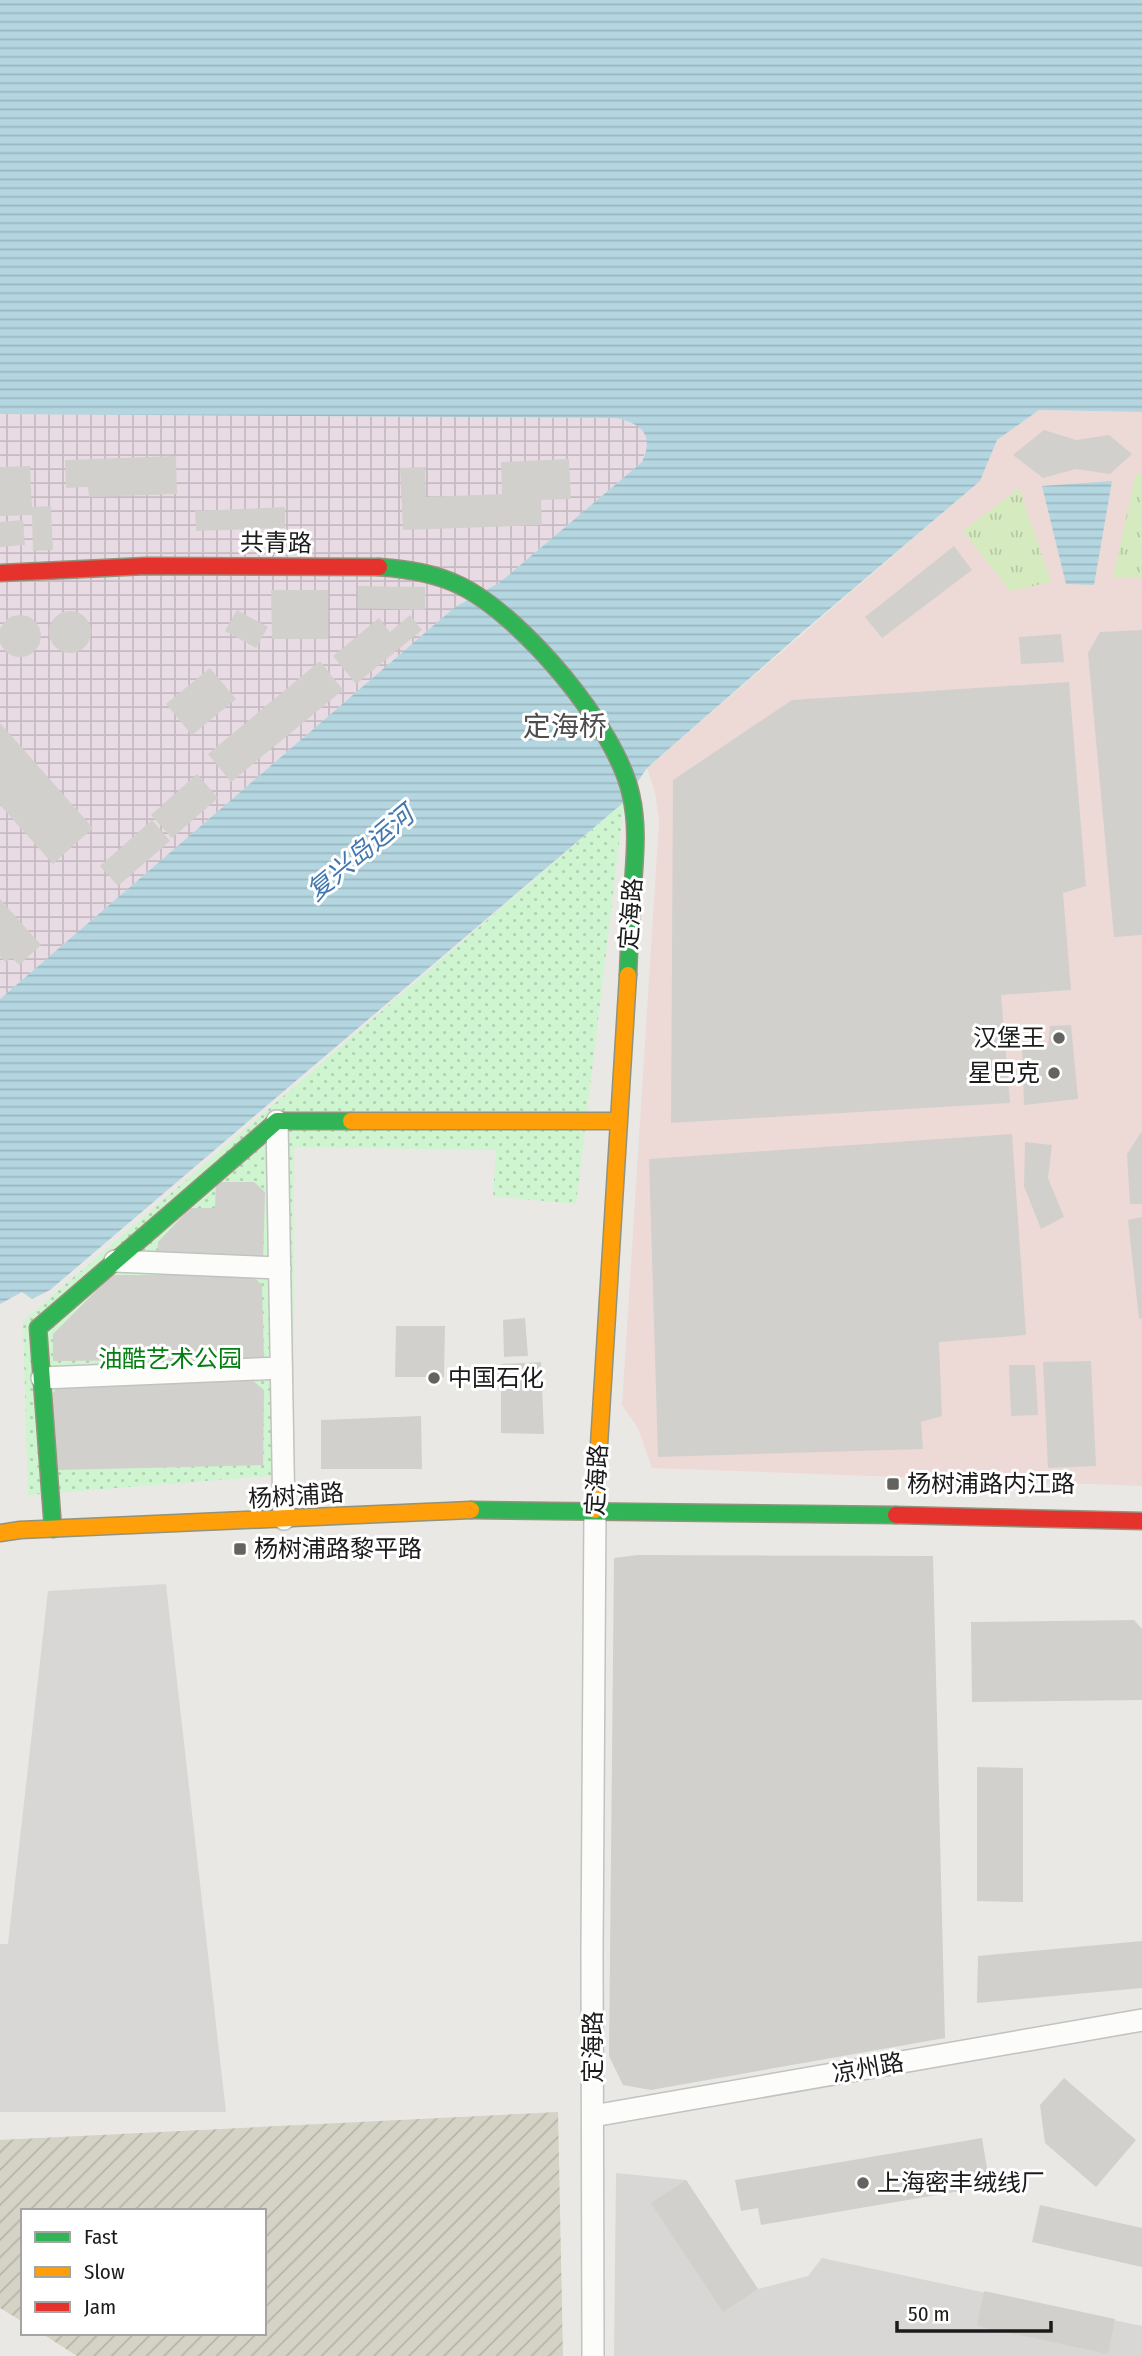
<svg xmlns="http://www.w3.org/2000/svg" width="1142" height="2356" viewBox="0 0 1142 2356" font-family="'Fira Sans Condensed','Noto Sans SC',sans-serif">
<style>
.residential{fill:#d9d7d5}
.commercial{fill:#eddad7}
.industrial{fill:url(#industrial-grid)}
.construction{fill:url(#construction-furrows)}
.grass{fill:url(#grass-tufts)}
.park{fill:url(#park-dots)}
.water{fill:url(#water-rules)}
.building{fill:#d2d0cc}
.lines{fill:none;stroke-linecap:round;stroke-linejoin:round}
.street-casing{stroke:#c2c2c0;stroke-width:24}
.fast-casing{stroke:#91937c;stroke-width:19}
.slow-casing{stroke:#91937c;stroke-width:19}
.jam-casing{stroke:#91937c;stroke-width:19}
.street{stroke:#fcfcfb;stroke-width:21}
.fast{stroke:#30b455;stroke-width:16}
.slow{stroke:#ff9f0a;stroke-width:16}
.jam{stroke:#e5322d;stroke-width:16}
.poi-dot{fill:#636361;stroke:#fff;stroke-width:2.5}
.labels{text-anchor:middle;stroke-width:6;stroke-linejoin:round;paint-order:stroke}
.street-label{font-size:24px;fill:#1b1b1b;stroke:#fff}
.poi-label{font-size:24px;fill:#1b1b1b;stroke:#fff;text-anchor:start}
.park-label{font-size:24px;fill:#047e11;stroke:#fff}
.water-label{font-size:26px;font-style:italic;fill:#4377b0;stroke:#fff}
.quarter-label{font-size:28px;fill:#4e4e4e;stroke:#fff}
</style>
<defs>
<pattern id="industrial-grid" width="8" height="8" patternUnits="userSpaceOnUse" patternTransform="scale(1.75)"><rect width="8" height="8" fill="#e8dbe3"/><path d="M0 4h8M4 0v8" fill="none" stroke="#c6bbc2"/></pattern>
<pattern id="construction-furrows" width="10" height="10" patternUnits="userSpaceOnUse" patternTransform="scale(1.75)"><rect width="10" height="10" fill="#d4d3c5"/><path d="M-1 1l2-2M0 10L10 0M9 11l2-2" fill="none" stroke="#b5b5a9"/></pattern>
<pattern id="grass-tufts" width="24" height="20" patternUnits="userSpaceOnUse" patternTransform="scale(1.75)"><rect width="24" height="20" fill="#d5eabf"/><path d="M3 7l-1-3M5 7V3M7 7l1-3M15 17l-1-3M17 17v-4M19 17l1-3" fill="none" stroke="#b6c8a4"/></pattern>
<pattern id="park-dots" width="8" height="8" patternUnits="userSpaceOnUse" patternTransform="scale(1.75)"><rect width="8" height="8" fill="#cef4d0"/><path d="M2 2h.1M6 6h.1" fill="none" stroke="#b0d1b2" stroke-width="1.8" stroke-linecap="round"/></pattern>
<pattern id="water-rules" width="6" height="5" patternUnits="userSpaceOnUse" patternTransform="scale(1.75)"><rect width="6" height="5" fill="#b4d6e0"/><path d="M0 2.5h6" fill="none" stroke="#9ab7c0"/></pattern>
</defs>
<rect width="100%" height="100%" fill="#eae8e4"/>
<!-- residential -->
<g class="residential">
<polygon points="166,1584 226,2112 0,2112 0,1944 8,1944 48,1591"/>
<polygon points="616,2173 686,2180 758,2289 808,2276 822,2258 1142,2326 1142,2356 614,2356"/>
</g>
<!-- commercial -->
<polygon class="commercial" points="1039,410 1142,412 1142,1486 652,1468 638,1428 622,1405 659,822 655,792 647,768 980,481 997,440"/>
<!-- industrial -->
<polygon class="industrial" points="0,414 616,418 629,420 639,426 645,433 648,442 642,462 499,583 455,607 0,999"/>
<!-- construction -->
<polygon class="construction" points="558,2112 563,2356 77,2356 41,2333 264,2333 264,2211 23,2211 23,2322 0,2308 0,2140"/>
<!-- grass -->
<g class="grass">
<polygon points="1136,473 1142,474 1142,577 1113,578"/>
<polygon points="1019,488 1051,582 1010,591 963,531"/>
</g>
<!-- park -->
<polygon class="park" points="624,802 576,1204 493,1196 496,1150 294,1147 294,1474 28,1495 23,1321"/>
<!-- water -->
<g class="water">
<path d="M0,0H1142V412L1039,410L997,440L980,481L799,635L647,768L624,802L50,1290L32,1299L22,1292L0,1304V999L455,607L499,583L642,462C654,435 643,424 616,418L0,414Z"/>
<polygon points="1112,481 1094,585 1066,584 1042,486"/>
</g>
<!-- building -->
<g class="building">
<polygon points="1044,430 1076,440 1109,435 1132,454 1110,474 1076,469 1043,478 1013,455"/>
<polygon points="176,456 177,494 89,497 88,487 66,488 65,460"/>
<polygon points="569,459 571,499 541,500 542,525 403,530 400,468 425,467 426,497 502,494 501,462"/>
<polygon points="30,466 32,507 51,506 53,550 33,551 32,515 0,516 0,467"/>
<polygon points="285,507 285,528 196,531 195,511"/>
<polygon points="23,520 25,545 0,547 0,522"/>
<polygon points="954,546 972,570 882,638 865,617"/>
<polygon points="358,586 425,587 425,610 358,608"/>
<polygon points="271,590 328,590 328,639 272,639"/>
<polygon points="237,610 268,627 256,648 225,631"/>
<circle cx="70" cy="632" r="21"/>
<circle cx="20" cy="636" r="21"/>
<polygon points="410,615 422,630 356,684 333,656 379,618 390,632"/>
<polygon points="1142,630 1142,935 1114,937 1088,653 1100,632"/>
<polygon points="1061,634 1064,662 1021,664 1019,637"/>
<polygon points="320,661 343,690 231,782 208,754"/>
<polygon points="210,668 236,699 192,735 166,704"/>
<polygon points="1069,682 1086,886 1063,893 1071,990 1001,995 1010,1103 671,1123 673,780 792,700"/>
<polygon points="0,723 93,828 53,864 0,805"/>
<polygon points="197,774 218,798 172,838 151,815"/>
<polygon points="152,820 170,841 118,886 100,866"/>
<polygon points="0,899 41,945 19,965 11,957 6,963 0,956"/>
<polygon points="1071,1025 1078,1099 1024,1105 1022,1047 1048,1046 1050,1026"/>
<polygon points="1142,1131 1142,1204 1130,1204 1127,1154"/>
<polygon points="1012,1134 1026,1335 939,1342 942,1416 921,1422 923,1449 658,1457 649,1159"/>
<polygon points="1025,1142 1052,1145 1048,1178 1064,1217 1041,1229 1024,1186"/>
<polygon points="216,1182 254,1182 265,1192 263,1263 157,1259 158,1242 190,1208 215,1208"/>
<polygon points="1142,1217 1142,1318 1139,1319 1128,1220"/>
<polygon points="112,1275 252,1275 262,1285 264,1359 53,1361 53,1334"/>
<polygon points="525,1318 528,1356 504,1357 503,1320"/>
<polygon points="396,1326 445,1326 444,1377 395,1377"/>
<polygon points="1091,1361 1096,1466 1048,1468 1043,1362"/>
<polygon points="541,1362 544,1434 501,1433 501,1364"/>
<polygon points="1009,1365 1035,1365 1038,1415 1011,1416"/>
<polygon points="252,1380 264,1390 263,1465 58,1470 51,1395 60,1384"/>
<polygon points="421,1416 422,1469 321,1469 321,1420"/>
<polygon points="637,1555 933,1556 945,2038 651,2090 623,2085 609,2056 614,1558"/>
<polygon points="1134,1620 1142,1629 1142,1700 972,1702 971,1622"/>
<polygon points="977,1767 1023,1768 1023,1902 977,1901"/>
<polygon points="1142,1941 1142,1988 977,2003 978,1956"/>
<polygon points="1064,2078 1136,2140 1096,2187 1045,2143 1040,2105"/>
<polygon points="982,2138 990,2186 761,2225 758,2208 741,2211 735,2180"/>
<polygon points="686,2180 758,2289 723,2312 651,2203"/>
<polygon points="1040,2205 1142,2228 1142,2267 1032,2242"/>
<polygon points="984,2291 1115,2319 1108,2354 977,2326"/>
</g>
<g class="lines">
<defs>
<g id="street">
<polyline points="277,1121 284,1519"/>
<polyline points="115,1261 280,1268"/>
<polyline points="42,1378 281,1368"/>
<polyline points="593,2116 1142,2020"/>
<polyline points="593,2356 592,1951 595,1510"/>
</g>
<g id="fast">
<path d="M379,567C407,569 435,573 461,586C522,616 617,728 631,795C638,825 635,855 633,885C631,915 629,945 628,975"/>
<polyline points="471,1510 896,1515"/>
<polyline points="53,1529 38,1328 277,1121 351,1121"/>
</g>
<g id="slow">
<polyline points="351,1121 618,1121"/>
<polyline points="595,1510 628,975"/>
<polyline points="0,1533 20,1530 471,1510"/>
</g>
<g id="jam">
<polyline points="0,573 146,566 379,567"/>
<polyline points="896,1515 1142,1521"/>
</g>
</defs>
<!-- street casing -->
<use href="#street" class="street-casing"/>
<!-- fast casing -->
<use href="#fast" class="fast-casing"/>
<!-- slow casing -->
<use href="#slow" class="slow-casing"/>
<!-- jam casing -->
<use href="#jam" class="jam-casing"/>
<!-- street -->
<use href="#street" class="street"/>
<!-- fast -->
<use href="#fast" class="fast"/>
<!-- slow -->
<use href="#slow" class="slow"/>
<!-- jam -->
<use href="#jam" class="jam"/>
</g>
<!-- markers -->
<g class="poi-dot">
<circle cx="1059" cy="1038" r="7"/>
<circle cx="1054" cy="1073" r="7"/>
<circle cx="434" cy="1378" r="7"/>
<rect x="886" y="1477" width="14" height="14" rx="3.5"/>
<rect x="233" y="1542" width="14" height="14" rx="3.5"/>
<circle cx="863" cy="2183" r="7"/>
</g>
<g class="labels">
<!-- street labels -->
<g class="street-label">
<text transform="translate(276 543) rotate(1)" y="8">共青路</text>
<text transform="translate(631 914) rotate(-86)" y="8">定海路</text>
<text transform="translate(597 1480) rotate(-87)" y="8">定海路</text>
<text transform="translate(296 1496) rotate(-4)" y="8">杨树浦路</text>
<text transform="translate(593 2047) rotate(-90)" y="8">定海路</text>
<text transform="translate(868 2068) rotate(-10)" y="8">凉州路</text>
</g>
<!-- poi labels -->
<g class="poi-label">
<text x="1045" y="1046" text-anchor="end">汉堡王</text>
<text x="1040" y="1081" text-anchor="end">星巴克</text>
<text x="448" y="1386">中国石化</text>
<text x="907" y="1492">杨树浦路内江路</text>
<text x="254" y="1557">杨树浦路黎平路</text>
<text x="877" y="2191">上海密丰绒线厂</text>
</g>
<!-- park labels -->
<g class="park-label">
<text x="170" y="1367">油酷艺术公园</text>
</g>
<!-- water labels -->
<g class="water-label">
<text transform="translate(360 853) rotate(-40)" y="9">复兴岛运河</text>
</g>
<!-- quarter labels -->
<g class="quarter-label">
<text x="565" y="736">定海桥</text>
</g>
</g>
<!-- legend -->
<rect x="21" y="2209" width="245" height="126" fill="#ffffff" stroke="#a4a4a4" stroke-width="2"/>
<rect x="35" y="2232" width="35" height="10" fill="#30b455" stroke="#a4a4a4" stroke-width="2"/>
<text x="84" y="2244" font-size="21" fill="#1b1b1b">Fast</text>
<rect x="35" y="2267" width="35" height="10" fill="#ff9f0a" stroke="#a4a4a4" stroke-width="2"/>
<text x="84" y="2279" font-size="21" fill="#1b1b1b">Slow</text>
<rect x="35" y="2302" width="35" height="10" fill="#e5322d" stroke="#a4a4a4" stroke-width="2"/>
<text x="84" y="2314" font-size="21" fill="#1b1b1b">Jam</text>
<!-- scale -->
<path d="M897 2321v10h154v-10" fill="none" stroke="#1b1b1b" stroke-width="3.5"/>
<text x="908" y="2321" font-size="21" fill="#1b1b1b" stroke="#ffffff" stroke-width="5" paint-order="stroke">50 m</text>
</svg>
